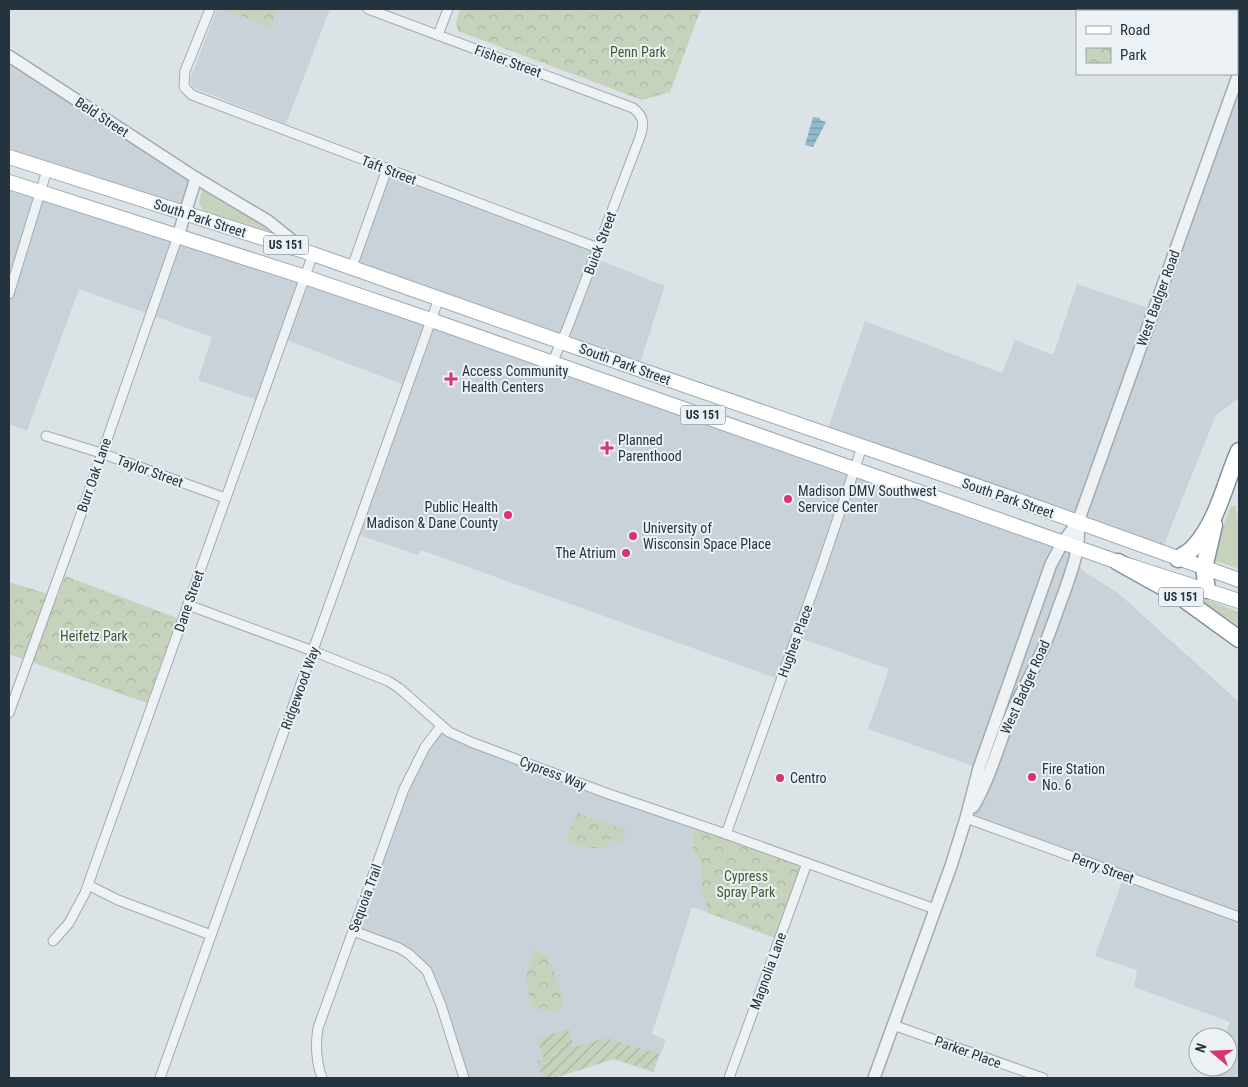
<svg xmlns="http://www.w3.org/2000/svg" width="1248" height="1087" viewBox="0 0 1248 1087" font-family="'Roboto Condensed',sans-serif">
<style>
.built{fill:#c9d2d9}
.grass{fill:#c6d2bc}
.park{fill:url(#park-crowns)}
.garden{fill:url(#garden-furrows)}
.water{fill:url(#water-rules)}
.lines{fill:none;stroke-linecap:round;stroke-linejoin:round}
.minor-casing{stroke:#a0abb1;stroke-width:11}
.tertiary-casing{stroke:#a0abb1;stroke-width:14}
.primary-casing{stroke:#9aaab4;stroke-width:16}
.motorway-casing{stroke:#82939f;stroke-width:19}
.minor{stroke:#eef2f5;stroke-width:9}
.tertiary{stroke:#eef2f5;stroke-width:11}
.primary{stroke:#fff;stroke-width:14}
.motorway{stroke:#fff;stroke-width:16}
.poi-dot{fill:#d83570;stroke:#ebf1f5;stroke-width:2}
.labels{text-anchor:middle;stroke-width:4;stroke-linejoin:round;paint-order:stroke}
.shield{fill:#ebf1f5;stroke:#606c75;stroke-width:1}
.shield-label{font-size:12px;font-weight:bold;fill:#24333e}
.park-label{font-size:14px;fill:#425b31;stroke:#ebf1f5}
.street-label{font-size:14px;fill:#24333e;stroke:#ebf1f5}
.poi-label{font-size:14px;fill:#24333e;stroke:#ebf1f5;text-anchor:start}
</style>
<defs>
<pattern id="park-crowns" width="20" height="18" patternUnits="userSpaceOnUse" patternTransform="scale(1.25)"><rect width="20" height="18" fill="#c6d2bc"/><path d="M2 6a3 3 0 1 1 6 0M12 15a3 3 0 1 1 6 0" fill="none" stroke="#aab5a3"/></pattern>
<pattern id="garden-furrows" width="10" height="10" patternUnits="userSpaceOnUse" patternTransform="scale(1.25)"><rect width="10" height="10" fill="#c6d2bc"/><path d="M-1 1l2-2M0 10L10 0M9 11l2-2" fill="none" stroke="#aab5a3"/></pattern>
<pattern id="water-rules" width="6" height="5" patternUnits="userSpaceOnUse" patternTransform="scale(1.25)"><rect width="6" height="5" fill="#93baca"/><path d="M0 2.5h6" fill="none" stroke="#7898a5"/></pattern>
</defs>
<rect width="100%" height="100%" fill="#dbe3e7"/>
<!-- built -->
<g class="built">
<polygon points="217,9 330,9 286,124 194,88 191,83 191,77"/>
<polygon points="9,56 196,178 185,214 9,157"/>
<polygon points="1239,73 1239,398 1216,415 1161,552 826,434 865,321 1002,373 1015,340 1053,355 1077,284 1154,310"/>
<polygon points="387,169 598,248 594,258 665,286 638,369 352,267"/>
<polygon points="9,182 1063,542 1083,571 1118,593 1239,702 1239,1078 1210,1078 1214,1067 1228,1067 1228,1037 1224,1037 1230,1022 1134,987 1137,970 1095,956 1124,876 966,818 979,768 868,729 889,669 797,637 781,680 421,550 418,555 359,535 361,528 357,527 407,386 286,340 260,401 198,380 212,337 79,289 27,431 9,424"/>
<polygon points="441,726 449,732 694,823 693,850 702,866 702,891 708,913 692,907 652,1034 666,1040 653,1072 614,1059 554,1078 464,1078 441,1005 417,961 353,931 404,789"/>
</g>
<!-- grass -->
<g class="grass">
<polygon points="202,188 268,227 268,231 204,211 199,204"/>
<polygon points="1231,506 1236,506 1239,528 1239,569 1213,560 1214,549"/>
<polygon points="1203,598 1239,612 1239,626 1202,601"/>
</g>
<!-- park -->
<g class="park">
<polygon points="221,9 278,9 271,27"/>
<polygon points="460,9 701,9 670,92 642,100 458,31 456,22"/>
<polygon points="65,576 177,618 147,703 9,654 9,582 58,597"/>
<path d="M577,813L627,830L622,843L610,839L607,847C592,850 581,846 567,842Z"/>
<polygon points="694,823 807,863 780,940 708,913 702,891 702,866 693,850"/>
<polygon points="534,951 548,956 564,998 559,1013 532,1007 525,977"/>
</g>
<!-- garden -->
<polygon class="garden" points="568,1029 574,1047 606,1038 660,1054 653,1072 614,1059 554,1078 543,1078 537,1062 544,1059 537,1039"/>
<!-- water -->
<polygon class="water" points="813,117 820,118 820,120 826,122 813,147 805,145"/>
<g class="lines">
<defs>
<g id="minor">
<polyline points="210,9 185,71 184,87 192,95 598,248"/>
<path d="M368,9L633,108C645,117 644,125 640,137L567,329L552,363"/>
<polyline points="438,35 448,9"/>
<polyline points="352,267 387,169"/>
<polyline points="9,294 47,170"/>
<polyline points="46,436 101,453 225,498"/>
<polyline points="188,605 313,651 388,681 399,688 449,732 471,742 606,793 726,834 935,909"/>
<polyline points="9,713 74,534 178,236"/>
<polyline points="966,818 1239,917"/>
<polyline points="726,834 821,568 862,447"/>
<polyline points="88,885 118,900 211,935"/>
<polyline points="353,931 399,948 409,954 427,971 441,1005 464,1078"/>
<polyline points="53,941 69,923 85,893 313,254"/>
<polyline points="893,1025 1043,1078"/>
<polyline points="160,1078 439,298"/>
<path d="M322,1078C316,1061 315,1046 318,1028L404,789L425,747L441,726"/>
<polyline points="729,1078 807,863"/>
</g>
<g id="tertiary">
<polyline points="9,56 196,178 178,236"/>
<polyline points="196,178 268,221 304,250"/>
<path d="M973,807C990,779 998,745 1011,715C1020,694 1032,674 1041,653C1050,634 1056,613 1064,593C1072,569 1081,548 1078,522"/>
<polyline points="874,1078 951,866 966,818 979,768 1051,564 1063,542 1078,522 1239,73"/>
</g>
<g id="primary">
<polyline points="9,157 313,254 638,369 1020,501 1239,580"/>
<polyline points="9,182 305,277 431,320 1118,562 1239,601"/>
</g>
<g id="motorway">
<path d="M1178,559C1183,555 1190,552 1194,547C1218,521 1225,482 1239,451"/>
<polyline points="1118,562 1181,597 1239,639"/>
<polyline points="1207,590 1204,568 1214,525"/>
</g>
</defs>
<!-- minor casing -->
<use href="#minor" class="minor-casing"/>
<!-- tertiary casing -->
<use href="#tertiary" class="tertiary-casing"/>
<!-- primary casing -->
<use href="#primary" class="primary-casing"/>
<!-- motorway casing -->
<use href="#motorway" class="motorway-casing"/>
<!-- minor -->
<use href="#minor" class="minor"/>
<!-- tertiary -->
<use href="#tertiary" class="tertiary"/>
<!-- primary -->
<use href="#primary" class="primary"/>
<!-- motorway -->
<use href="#motorway" class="motorway"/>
</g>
<!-- markers -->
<g class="poi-dot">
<path d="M448.5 371.5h5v5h5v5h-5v5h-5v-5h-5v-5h5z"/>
<path d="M604.5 440.5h5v5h5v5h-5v5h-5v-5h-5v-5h5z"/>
<circle cx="788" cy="499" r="5"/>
<circle cx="508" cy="515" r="5"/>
<circle cx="633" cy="536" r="5"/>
<circle cx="626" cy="553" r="5"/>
<circle cx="1032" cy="777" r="5"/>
<circle cx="780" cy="778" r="5"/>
</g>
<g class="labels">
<!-- shield labels -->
<g class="shield">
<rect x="263.5" y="235.5" width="45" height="19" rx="4"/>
<rect x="680.5" y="405.5" width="45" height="19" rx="4"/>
<rect x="1158.5" y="587.5" width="45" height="19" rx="4"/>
</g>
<g class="shield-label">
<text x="286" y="249">US 151</text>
<text x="703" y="419">US 151</text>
<text x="1181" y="601">US 151</text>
</g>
<!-- park labels -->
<g class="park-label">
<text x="638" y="57">Penn Park</text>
<text x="94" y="641">Heifetz Park</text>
<text x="746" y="881">Cypress<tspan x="746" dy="16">Spray Park</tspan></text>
</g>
<!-- street labels -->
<g class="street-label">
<text transform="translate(508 61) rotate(20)" y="5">Fisher Street</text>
<text transform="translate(102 117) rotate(33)" y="5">Beld Street</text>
<text transform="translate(389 170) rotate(21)" y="5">Taft Street</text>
<text transform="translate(200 218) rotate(18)" y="5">South Park Street</text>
<text transform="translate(600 243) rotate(-69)" y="5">Buick Street</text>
<text transform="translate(1158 298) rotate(-70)" y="5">West Badger Road</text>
<text transform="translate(625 364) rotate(20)" y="5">South Park Street</text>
<text transform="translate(150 471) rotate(20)" y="5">Taylor Street</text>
<text transform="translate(94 475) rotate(-71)" y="5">Burr Oak Lane</text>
<text transform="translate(1008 498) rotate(19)" y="5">South Park Street</text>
<text transform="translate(189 601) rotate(-71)" y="5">Dane Street</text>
<text transform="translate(795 641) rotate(-70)" y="5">Hughes Place</text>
<text transform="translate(1025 687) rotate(-66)" y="5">West Badger Road</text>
<text transform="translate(300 688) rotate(-70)" y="5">Ridgewood Way</text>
<text transform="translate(553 773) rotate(21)" y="5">Cypress Way</text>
<text transform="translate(1103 868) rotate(20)" y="5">Perry Street</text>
<text transform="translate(365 898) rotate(-70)" y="5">Sequoia Trail</text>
<text transform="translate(768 971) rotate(-70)" y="5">Magnolia Lane</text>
<text transform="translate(968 1052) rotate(20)" y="5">Parker Place</text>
</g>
<!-- poi labels -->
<g class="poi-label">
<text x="462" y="376">Access Community<tspan x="462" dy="16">Health Centers</tspan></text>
<text x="618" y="445">Planned<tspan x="618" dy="16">Parenthood</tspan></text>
<text x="798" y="496">Madison DMV Southwest<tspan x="798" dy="16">Service Center</tspan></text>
<text x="498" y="512" text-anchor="end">Public Health<tspan x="498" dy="16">Madison &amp; Dane County</tspan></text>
<text x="643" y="533">University of<tspan x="643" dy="16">Wisconsin Space Place</tspan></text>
<text x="616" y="558" text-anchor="end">The Atrium</text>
<text x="1042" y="774">Fire Station<tspan x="1042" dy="16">No. 6</tspan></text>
<text x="790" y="783">Centro</text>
</g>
</g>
<!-- border -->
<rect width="1248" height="1087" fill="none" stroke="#24333e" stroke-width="20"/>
<!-- legend -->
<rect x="1076" y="10" width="162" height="65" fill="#ebf1f5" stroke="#9ba5ac"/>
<rect x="1086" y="26" width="25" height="8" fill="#ffffff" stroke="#9ba5ac"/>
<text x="1120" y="35" font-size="15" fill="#24333e">Road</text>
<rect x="1086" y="48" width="25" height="15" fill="url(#park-crowns)" stroke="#9ba5ac"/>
<text x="1120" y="60" font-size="15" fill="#24333e">Park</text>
<!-- north arrow -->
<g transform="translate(1213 1052) rotate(289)"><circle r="24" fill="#ebf1f5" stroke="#9ba5ac"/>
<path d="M0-4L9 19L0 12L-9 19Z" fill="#d83570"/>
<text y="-8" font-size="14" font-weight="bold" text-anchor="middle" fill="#24333e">N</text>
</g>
</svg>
